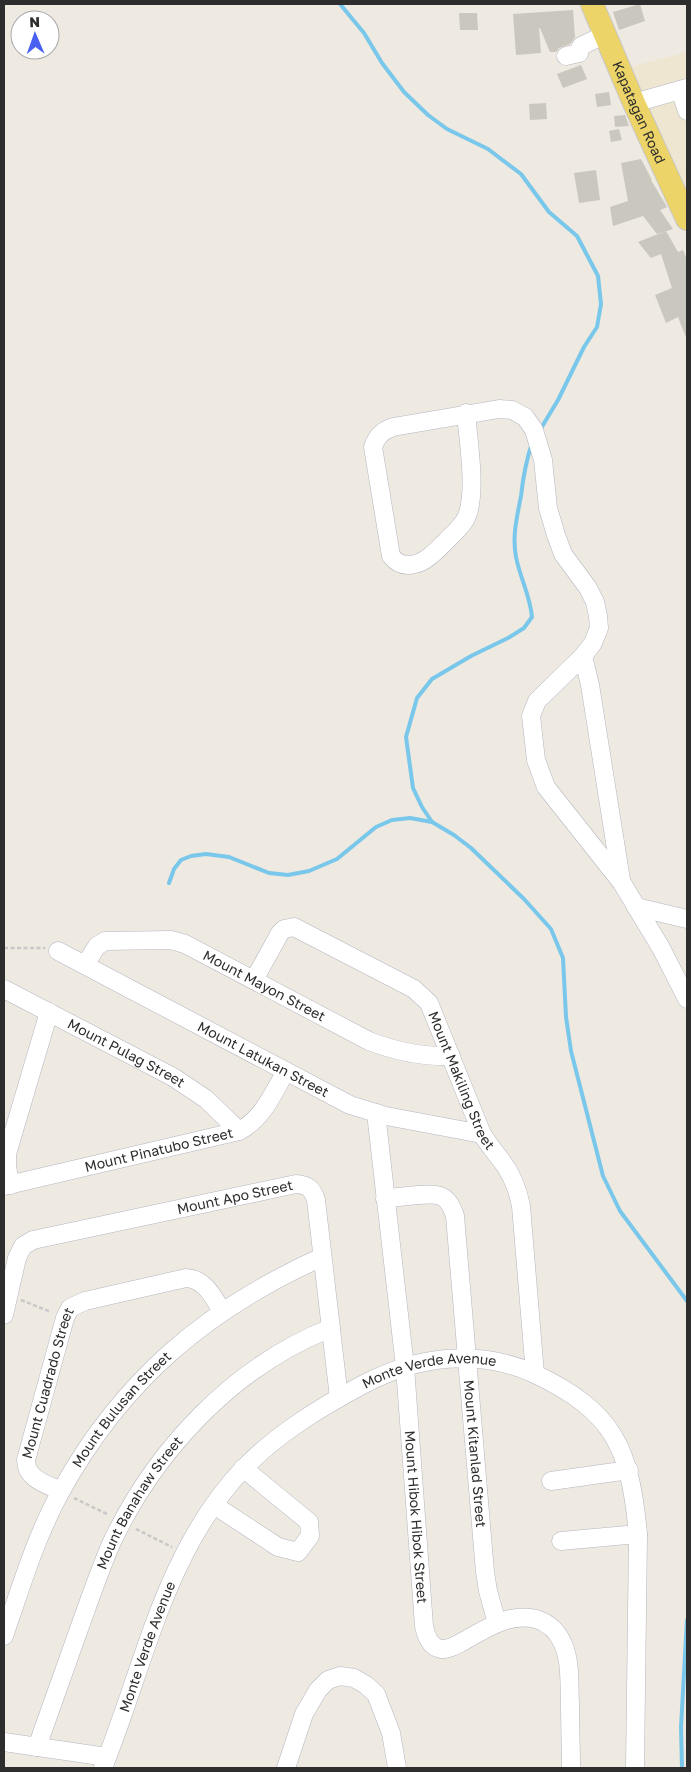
<svg xmlns="http://www.w3.org/2000/svg" width="691" height="1772" viewBox="0 0 691 1772" font-family="'Golos Text',sans-serif">
<style>
.education{fill:#eee6d1}
.lines{fill:none;stroke-linecap:round;stroke-linejoin:round}
.stream{stroke:#79c7ea;stroke-width:4}
.building{fill:#cac7bf}
.minor-casing{stroke:#b4b6c0;stroke-width:19}
.major-casing{stroke:#c8c8c8;stroke-width:24}
.path{stroke:#c8c8c8;stroke-width:2.5;stroke-dasharray:4 2.5;stroke-linecap:butt}
.minor{stroke:#fff;stroke-width:18}
.major{stroke:#ecd468;stroke-width:22}
.labels{text-anchor:middle;stroke-width:4.5;stroke-linejoin:round;paint-order:stroke}
.street-label{font-size:14px;fill:#2d2d2d;stroke:#fff}
</style>
<rect width="100%" height="100%" fill="#eee9e1"/>
<!-- education -->
<polygon class="education" points="687,52 687,191 630,67"/>
<g class="lines">
<!-- stream -->
<g class="stream">
<polyline points="340,4 364,33 382,63 404,92 428,115 447,129 488,149 521,174 549,212 577,236 598,276 601,304 597,327 584,347 558,400 540,430"/>
<path d="M432,822L422,807L413,788L406,737L417,698L432,679L471,656L508,638L524,628L532,617C530,595 520,578 516,557C512,536 517,517 521,496C523,478 526,461 532,443"/>
<polyline points="169,883 174,869 181,860 191,856 206,854 229,857 269,873 288,875 309,871 337,859 376,827 392,820 410,818 432,822 454,835 471,848 524,899 551,929 563,958 566,1017 571,1051 603,1176 620,1211 687,1301"/>
<polyline points="682,1768 681,1727 687,1620"/>
</g>
</g>
<!-- building -->
<g class="building">
<polygon points="640,4 645,21 619,30 613,12"/>
<polygon points="573,10 575,37 570,44 559,48 556,52 550,52 540,28 539,28 541,53 516,55 513,14"/>
<polygon points="459,13 477,13 478,30 460,30"/>
<polygon points="581,65 587,79 563,88 557,74"/>
<polygon points="609,92 611,105 597,107 595,94"/>
<polygon points="546,103 547,119 530,120 529,104"/>
<polygon points="625,115 629,126 615,127 614,116"/>
<polygon points="619,129 622,140 611,142 609,131"/>
<polygon points="641,159 652,180 651,180 667,207 660,210 673,229 657,234 643,216 613,226 610,207 628,201 621,163"/>
<polygon points="596,170 600,200 579,203 574,173"/>
<polygon points="666,231 678,252 683,250 687,260 687,340 678,317 666,323 655,295 672,288 661,254 651,258 638,242"/>
</g>
<g class="lines">
<defs>
<g id="minor">
<polyline points="566,56 579,53 581,46 604,35"/>
<polyline points="680,90 687,111"/>
<polyline points="634,103 687,88"/>
<path d="M466,413C468,439 478,498 465,520C460,528 452,535 445,542C438,549 430,558 421,562C409,567 399,566 391,556L373,447C377,436 382,431 393,427L499,409L512,410L525,417L534,430L543,460L548,508L556,535L563,554L588,588L595,602L598,616L599,628L593,643L583,656L537,701L531,716L536,760L546,787L622,883L661,948L687,999"/>
<polyline points="583,656 590,685 621,880"/>
<polyline points="636,907 687,919"/>
<path id="s1" d="M58,951L350,1105L386,1116L482,1134"/>
<path id="s2" d="M85,965L97,946L105,941L171,940L185,944L369,1041C395,1051 423,1057 451,1056"/>
<path id="s3" d="M254,980L280,933L284,929L294,927L414,989L429,1003L482,1134C488,1144 494,1151 501,1160C511,1173 518,1190 521,1206L535,1374"/>
<path id="s4" d="M4,989L173,1077L206,1099L239,1131"/>
<path id="s5" d="M376,1113L405,1367L424,1626C426,1636 430,1647 441,1649C448,1650 456,1645 462,1642C486,1629 509,1612 536,1619C549,1623 558,1632 563,1644C571,1662 569,1684 570,1704C570,1725 571,1747 571,1768"/>
<polyline points="10,1185 7,1166 7,1154 49,1012"/>
<path id="s6" d="M4,1186L239,1131C263,1119 273,1093 286,1071"/>
<path id="s7" d="M385,1199C396,1197 407,1196 418,1195C439,1193 448,1194 455,1216L485,1572L488,1591L497,1623"/>
<path id="s8" d="M4,1315L17,1258L23,1246L33,1240L296,1184C308,1185 312,1188 316,1200L339,1398"/>
<polyline points="551,1481 629,1470"/>
<path id="s9" d="M61,1491C46,1484 26,1479 26,1460L65,1318L70,1308L85,1301L186,1278C205,1279 213,1297 222,1311"/>
<polyline points="214,1505 278,1547 298,1552 310,1536 309,1522 243,1468"/>
<polyline points="561,1541 638,1534"/>
<path id="s10" d="M4,1636C21,1587 36,1536 61,1491C123,1379 207,1309 322,1257"/>
<polyline points="4,1742 107,1757"/>
<path id="s11" d="M37,1747C51,1708 65,1669 79,1629C89,1601 99,1572 111,1544C155,1450 234,1366 331,1328"/>
<path id="s12" d="M103,1768C144,1667 165,1550 244,1468C278,1433 321,1407 364,1384C418,1356 478,1348 535,1374C615,1412 630,1449 638,1534L635,1768"/>
<polyline points="286,1768 304,1714 318,1690 328,1680 340,1676 354,1678 366,1685 376,1694 391,1733 397,1768"/>
</g>
<g id="major">
<path id="s13" d="M592,4L634,103L687,219"/>
</g>
</defs>
<!-- minor casing -->
<use href="#minor" class="minor-casing"/>
<!-- major casing -->
<use href="#major" class="major-casing"/>
<!-- path -->
<g class="path">
<polyline points="4,948 45,948"/>
<polyline points="21,1300 51,1312"/>
<polyline points="74,1498 109,1515"/>
<polyline points="136,1529 172,1547"/>
</g>
<!-- minor -->
<use href="#minor" class="minor"/>
<!-- major -->
<use href="#major" class="major"/>
</g>
<g class="labels">
<!-- street labels -->
<g class="street-label">
<text dy="5" stroke="none"><textPath href="#s13" startOffset="118">Kapatagan Road</textPath></text>
<text dy="5" stroke="none"><textPath href="#s2" startOffset="202">Mount Mayon Street</textPath></text>
<text dy="5" stroke="none"><textPath href="#s4" startOffset="138">Mount Pulag Street</textPath></text>
<text dy="5" stroke="none"><textPath href="#s1" startOffset="232">Mount Latukan Street</textPath></text>
<text dy="5" stroke="none"><textPath href="#s3" startOffset="309">Mount Makiling Street</textPath></text>
<text dy="5" stroke="none"><textPath href="#s6" startOffset="159">Mount Pinatubo Street</textPath></text>
<text dy="5" stroke="none"><textPath href="#s8" startOffset="290">Mount Apo Street</textPath></text>
<text dy="5" stroke="none"><textPath href="#s12" startOffset="549">Monte Verde Avenue</textPath></text>
<text dy="5" stroke="none"><textPath href="#s9" startOffset="130">Mount Cuadrado Street</textPath></text>
<text dy="5" stroke="none"><textPath href="#s10" startOffset="258">Mount Bulusan Street</textPath></text>
<text dy="5" stroke="none"><textPath href="#s7" startOffset="320">Mount Kitanlad Street</textPath></text>
<text dy="5" stroke="none"><textPath href="#s11" startOffset="266">Mount Banahaw Street</textPath></text>
<text dy="5" stroke="none"><textPath href="#s5" startOffset="406">Mount Hibok Hibok Street</textPath></text>
<text dy="5" stroke="none"><textPath href="#s12" startOffset="129">Monte Verde Avenue</textPath></text>
</g>
</g>
<!-- border -->
<rect width="691" height="1772" fill="none" stroke="#2d2d2d" stroke-width="10"/>
<!-- north arrow -->
<g transform="translate(35 35) rotate(358)"><circle r="24" fill="#ffffff" stroke="#ababab"/>
<path d="M0-4L9 19L0 12L-9 19Z" fill="#4960f3"/>
<text y="-8" font-size="14" font-weight="bold" text-anchor="middle" fill="#2d2d2d">N</text>
</g>
</svg>
